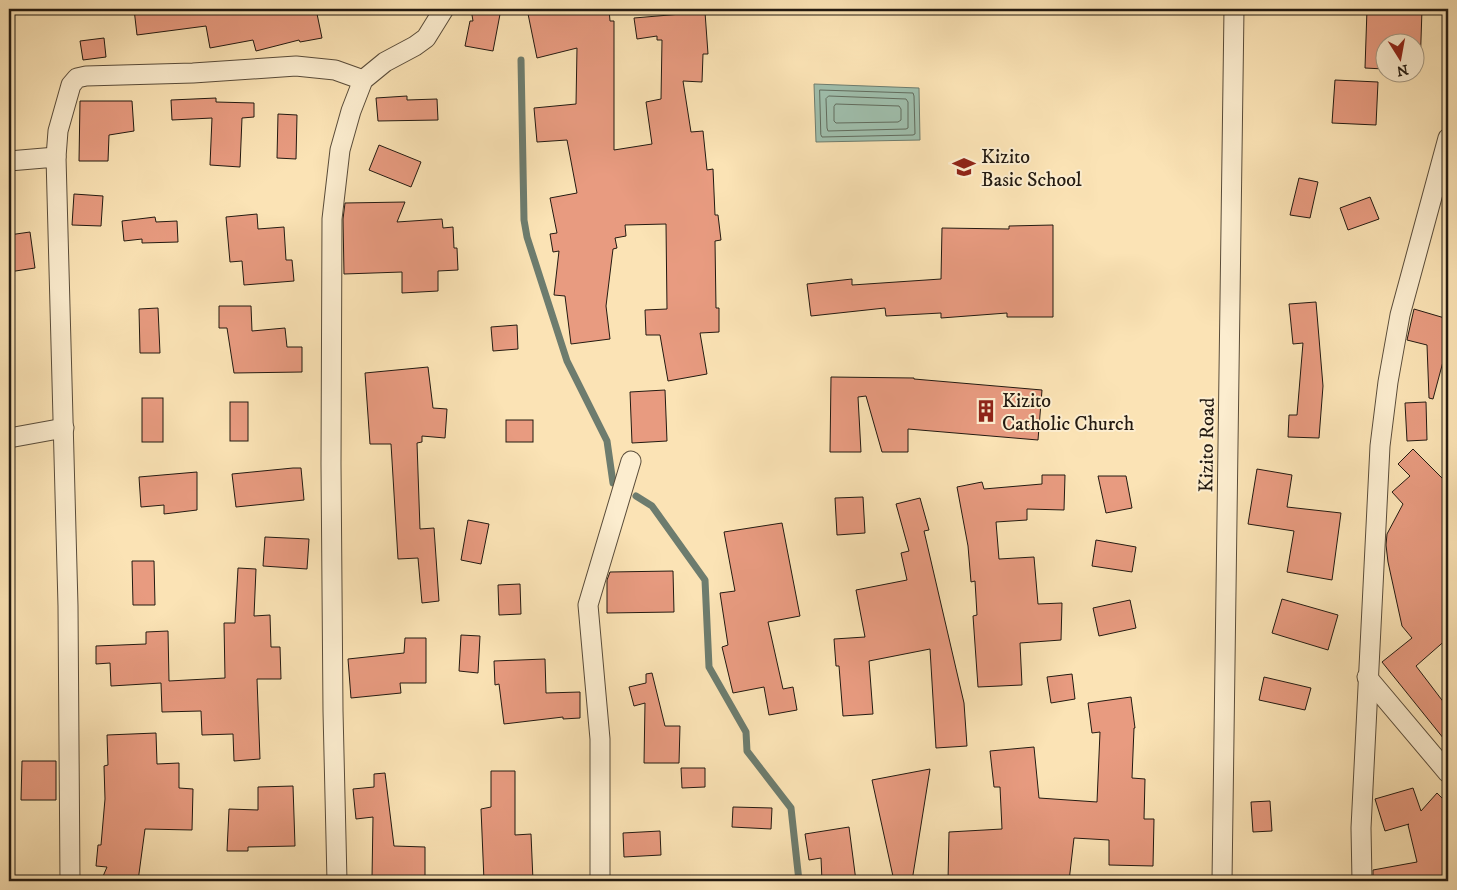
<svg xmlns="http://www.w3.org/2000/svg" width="1457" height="890" viewBox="0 0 1457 890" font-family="'IM FELL DW Pica',serif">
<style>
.water{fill:#9fbeac;stroke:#6d7c6e}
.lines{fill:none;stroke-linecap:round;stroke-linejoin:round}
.shore{stroke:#616c5e;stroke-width:1}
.stream{stroke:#6d7c6e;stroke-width:7}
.building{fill:#e89b80;stroke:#231a11}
.minor-casing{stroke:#594c3a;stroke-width:21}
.minor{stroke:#fcedcf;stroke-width:19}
.labels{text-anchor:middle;stroke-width:4;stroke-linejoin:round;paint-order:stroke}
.poi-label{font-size:20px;fill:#231a11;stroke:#fcedcf;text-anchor:start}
.street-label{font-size:20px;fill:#231a11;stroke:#fcedcf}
</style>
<rect width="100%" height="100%" fill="#fbe3b5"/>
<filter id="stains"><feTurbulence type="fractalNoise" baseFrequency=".004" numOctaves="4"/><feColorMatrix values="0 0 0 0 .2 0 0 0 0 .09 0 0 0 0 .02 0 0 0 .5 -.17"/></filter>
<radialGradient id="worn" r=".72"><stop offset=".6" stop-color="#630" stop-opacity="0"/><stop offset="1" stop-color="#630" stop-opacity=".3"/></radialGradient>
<!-- water -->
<polygon class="water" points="814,84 919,88 920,140 816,142"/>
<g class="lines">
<!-- shore -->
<g class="shore">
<polygon points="820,90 913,93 914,96 915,134 913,135 822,137 821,135"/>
<polygon points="829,96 906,99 908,102 908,128 906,129 828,131 827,128 826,99"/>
<polygon points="836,104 899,106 901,109 901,120 898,122 836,123 834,121 834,107"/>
</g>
<!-- stream -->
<g class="stream">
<polyline points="521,60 524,220 527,237 567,361 607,441 613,483"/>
<polyline points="636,496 652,506 705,580 709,667 746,732 747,751 791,808 799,881"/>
</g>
</g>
<!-- building -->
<g class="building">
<polygon points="134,9 316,9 322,38 300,42 299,40 256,51 253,40 210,48 206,26 137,35"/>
<polygon points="471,9 501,9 493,51 465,46 470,21 473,21"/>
<polygon points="527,9 609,9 610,21 614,21 614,150 652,144 646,102 661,99 662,40 657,40 657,36 637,39 634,18 705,12 708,54 703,54 702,82 683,81 691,132 703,131 707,170 713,169 715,215 718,215 721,240 715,241 716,308 719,308 719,332 700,333 707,374 668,381 660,335 646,335 645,310 667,309 666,224 625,225 626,236 615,238 617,248 613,249 606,306 610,339 571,344 565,296 554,295 559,251 553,252 550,234 557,233 550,198 577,193 567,140 537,142 534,108 576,104 577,48 537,58"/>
<polygon points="1367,9 1422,9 1420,70 1414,70 1414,42 1384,42 1384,69 1365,68"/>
<polygon points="104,38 106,57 83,60 80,41"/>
<polygon points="1335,80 1378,82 1376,125 1332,123"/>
<polygon points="407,96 407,100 437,99 438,120 378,121 376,98"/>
<polygon points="216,98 216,102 254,103 254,117 242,118 240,167 210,165 212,118 172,120 171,100"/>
<polygon points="80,101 132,101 134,131 109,135 108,161 79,161"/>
<polygon points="278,114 297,115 296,159 277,158"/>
<polygon points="379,145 421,162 411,187 369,170"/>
<polygon points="1299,178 1318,182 1310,218 1290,215"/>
<polygon points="74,194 103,196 101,226 72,225"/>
<polygon points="1370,197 1379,219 1348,230 1340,208"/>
<polygon points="405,202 397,222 442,219 443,228 453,227 454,248 457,248 458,270 438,271 438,291 402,293 402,272 344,274 343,219 345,203"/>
<polygon points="257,214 258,229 284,227 286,260 292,260 294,281 244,285 242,261 230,262 226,217"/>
<polygon points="155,217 156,222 177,221 178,242 142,243 142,239 124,241 122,221"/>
<polygon points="1053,225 1053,317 1007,317 1007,313 941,318 941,313 886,316 885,308 811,316 807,284 852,279 852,285 941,279 942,228 1009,229 1009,226"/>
<polygon points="30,232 35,268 9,272 9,235"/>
<polygon points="1316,302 1323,386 1319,438 1288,437 1289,415 1297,415 1303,343 1293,344 1289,304"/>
<polygon points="219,306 251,306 252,331 285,328 287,347 302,347 302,372 234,373 227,328 219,328"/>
<polygon points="158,308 160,353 140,353 139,309"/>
<polygon points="1414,309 1448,319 1448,343 1433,399 1429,398 1427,345 1407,340"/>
<polygon points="517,325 518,349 493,351 491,327"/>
<polygon points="428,367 433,408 447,409 445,438 422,436 422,442 417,443 420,529 434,528 439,601 422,603 418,558 398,559 391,444 370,444 365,373"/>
<polygon points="831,377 914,378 914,379 1042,390 1038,440 908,429 908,452 882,452 866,396 858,397 861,452 830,452"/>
<polygon points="665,390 667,441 632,443 630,392"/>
<rect x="142" y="398" width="21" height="44"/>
<rect x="230" y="402" width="18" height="39"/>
<polygon points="1426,402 1427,440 1407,441 1405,403"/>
<rect x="506" y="420" width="27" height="22"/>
<polygon points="1413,449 1448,484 1448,638 1416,666 1448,708 1448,744 1382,662 1412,638 1402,626 1388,562 1386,545 1387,534 1403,504 1392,492 1410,476 1398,464"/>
<polygon points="293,468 301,468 304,500 236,507 232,474"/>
<polygon points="1257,469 1292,475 1287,507 1341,513 1332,580 1287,572 1294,531 1248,524"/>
<polygon points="197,472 197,510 164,514 164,505 141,507 139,477"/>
<polygon points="1042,475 1065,475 1064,510 1027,509 1027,520 996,522 999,559 1034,557 1038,604 1062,603 1061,640 1020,643 1022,685 978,687 973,616 977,615 975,581 971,582 968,546 957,487 982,482 984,489 1042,484"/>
<polygon points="1098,476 1126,476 1132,508 1106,513"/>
<polygon points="863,497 865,533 837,535 835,498"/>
<polygon points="920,498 929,530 924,531 964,703 967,746 936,748 930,649 869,661 873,714 843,716 839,666 836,666 834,639 865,637 856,590 907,580 901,553 909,551 896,504"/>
<polygon points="468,520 489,524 481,564 461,560"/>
<polygon points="782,523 800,616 768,622 783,689 793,687 797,710 769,715 764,687 733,693 722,647 728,645 720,593 735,591 724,532"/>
<polygon points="265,537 309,539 307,569 263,566"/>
<polygon points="1096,540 1136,547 1132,572 1092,566"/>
<polygon points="132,561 154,561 155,605 133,605"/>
<polygon points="238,568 256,569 254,616 270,615 271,647 280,647 281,679 257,679 260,759 234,761 233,734 202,735 201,711 162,712 161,683 111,686 110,663 96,664 96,646 146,644 146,632 168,631 169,681 225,678 224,623 235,623"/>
<polygon points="673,571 674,612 607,613 607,580 610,572"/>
<polygon points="520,584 521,614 499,615 498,585"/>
<polygon points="1282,599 1338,615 1328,650 1272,633"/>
<polygon points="1130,600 1136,628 1099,636 1093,608"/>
<polygon points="461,635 480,636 478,673 459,671"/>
<polygon points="405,638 426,638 426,683 400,683 401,693 351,698 348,659 404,653"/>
<polygon points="545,659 546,693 580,692 580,718 563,719 563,717 504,724 499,684 495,685 494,661"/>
<polygon points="652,673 665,726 680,726 679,763 644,763 645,703 634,706 629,687 646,683 646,674"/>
<polygon points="1072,674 1075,699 1051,703 1047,677"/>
<polygon points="1264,677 1311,688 1305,710 1259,700"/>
<polygon points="1131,697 1135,728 1134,728 1132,778 1145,779 1144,819 1154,819 1153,866 1109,865 1109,840 1074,838 1069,881 1034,878 1034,881 948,881 949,832 1002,829 1000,787 994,787 990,751 1034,747 1039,798 1097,802 1100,732 1092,733 1088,703"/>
<polygon points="156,733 157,764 179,763 179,788 193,789 192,830 145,829 138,881 101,881 107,867 96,866 98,845 101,845 105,799 104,766 108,765 107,735"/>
<polygon points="22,761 56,761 56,800 21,800"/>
<polygon points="681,768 705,768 705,787 682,788"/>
<polygon points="930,769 912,881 894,881 872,780"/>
<polygon points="491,771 515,771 515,835 531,834 533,881 484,881 481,809 491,807"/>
<polygon points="385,773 394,846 425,847 425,879 372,878 373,817 356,819 353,789 374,787 374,774"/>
<polygon points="293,786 295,846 248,847 248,851 227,851 229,809 258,810 258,787"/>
<polygon points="1413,788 1421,811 1437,793 1448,804 1448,881 1373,881 1373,870 1417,862 1408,825 1409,824 1385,831 1375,799"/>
<polygon points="1270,801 1272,831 1253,832 1251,802"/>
<polygon points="733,807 772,808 771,829 732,827"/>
<polygon points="849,827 856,881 822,881 821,858 809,860 805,834"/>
<polygon points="660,831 661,855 624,857 623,833"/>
</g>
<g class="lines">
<defs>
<g id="minor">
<polyline points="56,157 58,131 71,85 77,78 86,76 193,73 296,66 335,70 363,80"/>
<polyline points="9,161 56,157 68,606 70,881"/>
<polyline points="9,438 64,428"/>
<polyline points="1367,677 1448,773"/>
<polyline points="337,881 333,711 331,464 332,219 340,150 351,111 363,80 385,62 415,46 426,38 444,9"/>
<polyline points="600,881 600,739 588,605 631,461"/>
<polyline points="1222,881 1234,9"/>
<polyline points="1362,881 1361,828 1380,446 1388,382 1400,315 1448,138"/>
</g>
</defs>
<!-- minor casing -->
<use href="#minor" class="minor-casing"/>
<!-- minor -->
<use href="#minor" class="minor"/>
</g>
<!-- icons -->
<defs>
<symbol id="school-bare" viewBox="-9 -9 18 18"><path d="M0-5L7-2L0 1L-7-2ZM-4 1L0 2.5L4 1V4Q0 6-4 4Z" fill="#8f2418" stroke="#fcedcf" stroke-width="2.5" paint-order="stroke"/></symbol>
<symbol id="building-bare" viewBox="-9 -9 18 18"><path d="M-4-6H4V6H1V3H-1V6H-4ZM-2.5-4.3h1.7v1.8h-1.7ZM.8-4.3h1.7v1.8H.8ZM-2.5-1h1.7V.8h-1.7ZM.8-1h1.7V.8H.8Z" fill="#8f2418" stroke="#fcedcf" stroke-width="2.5" paint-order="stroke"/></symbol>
</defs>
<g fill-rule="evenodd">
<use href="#school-bare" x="948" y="151" width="32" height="32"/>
<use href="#building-bare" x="970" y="395" width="32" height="32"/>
</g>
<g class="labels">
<!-- poi labels -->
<g class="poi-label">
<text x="981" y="163">Kizito<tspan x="981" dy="23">Basic School</tspan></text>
<text x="1002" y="407">Kizito<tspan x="1002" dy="23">Catholic Church</tspan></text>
</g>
<!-- street labels -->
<g class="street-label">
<text transform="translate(1206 445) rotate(-89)" y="7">Kizito Road</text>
</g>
</g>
<!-- margin -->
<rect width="1457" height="890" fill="none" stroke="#fbe3b5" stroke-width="30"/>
<rect x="10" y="10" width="1437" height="870" fill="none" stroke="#231a11" stroke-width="2.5"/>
<rect x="15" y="15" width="1427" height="860" fill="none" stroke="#231a11"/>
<!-- north arrow -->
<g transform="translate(1400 58) rotate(169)"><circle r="24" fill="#fcedcf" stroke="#a59983"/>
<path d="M0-4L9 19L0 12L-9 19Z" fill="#8f2418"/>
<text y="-8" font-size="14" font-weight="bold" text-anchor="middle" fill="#231a11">N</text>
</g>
<rect width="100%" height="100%" filter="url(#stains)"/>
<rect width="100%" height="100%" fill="url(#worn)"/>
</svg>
